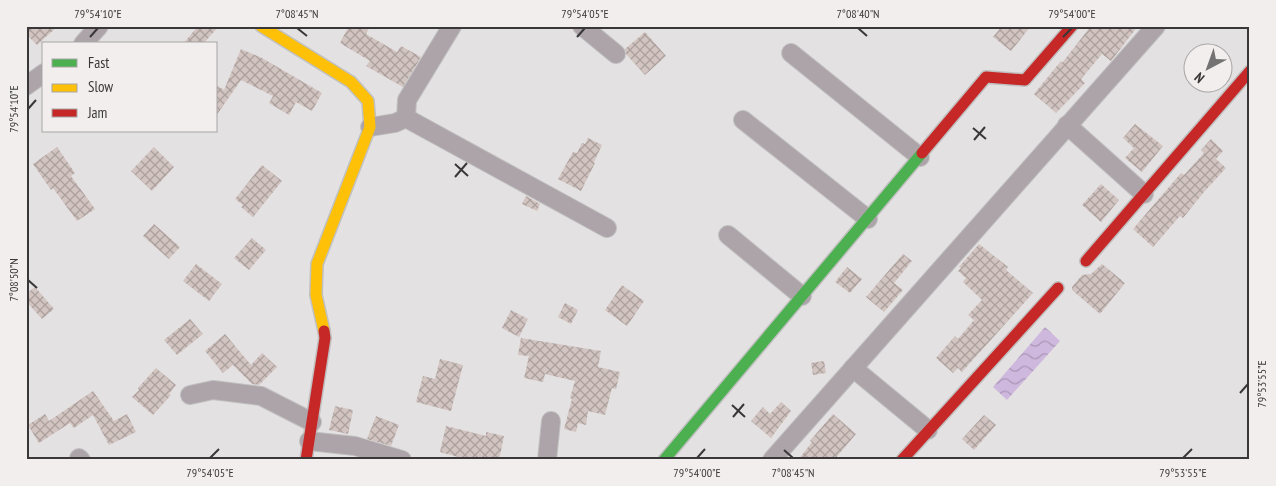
<svg xmlns="http://www.w3.org/2000/svg" width="1276" height="486" viewBox="0 0 1276 486" font-family="'PT Sans Narrow',sans-serif">
<style>
.water{fill:url(#water-waves)}
.building{fill:url(#building-cross-hatch)}
.lines{fill:none;stroke-linecap:round;stroke-linejoin:round}
.street-casing{stroke:#c1c0c0;stroke-width:20}
.fast-casing{stroke:#c1c0c0;stroke-width:14}
.slow-casing{stroke:#c1c0c0;stroke-width:14}
.jam-casing{stroke:#c1c0c0;stroke-width:14}
.street{stroke:#ada4a9;stroke-width:18}
.fast{stroke:#4caf50;stroke-width:11}
.slow{stroke:#ffc107;stroke-width:11}
.jam{stroke:#c62828;stroke-width:11}
.ticks{fill:none;stroke:#393737;stroke-width:2}
.neatline{fill:none;stroke:#393737;stroke-width:2}
.ticks-label{font-size:12px;text-anchor:middle;fill:#393737}
</style>
<defs>
<pattern id="water-waves" width="16" height="10" patternUnits="userSpaceOnUse" patternTransform="scale(1.25)"><rect width="16" height="10" fill="#cfb8de"/><path d="M0 5q4-4 8 0t8 0" fill="none" stroke="#a996b5"/></pattern>
<pattern id="building-cross-hatch" width="8" height="8" patternUnits="userSpaceOnUse" patternTransform="scale(1.25)"><rect width="8" height="8" fill="#d2c4c0"/><path d="M0 0l8 8M0 8l8-8" fill="none" stroke="#aba09d"/></pattern>
</defs>
<rect width="100%" height="100%" fill="#e4e1e2"/>
<!-- water -->
<polygon class="water" points="1045,327 1060,341 1007,400 993,387"/>
<!-- building -->
<g class="building">
<polygon points="26,26 58,26 37,45 26,34"/>
<polygon points="198,26 219,26 203,44 183,44"/>
<polygon points="349,26 370,26 366,34 397,52 401,46 421,57 403,87 366,66 370,61 340,43"/>
<polygon points="1002,26 1031,26 1011,51 993,37"/>
<polygon points="1091,26 1138,26 1111,61 1102,54 1081,79 1085,83 1056,113 1034,94 1061,61 1062,63"/>
<polygon points="645,32 666,56 645,75 626,54 625,49"/>
<polygon points="241,49 262,58 322,93 312,111 296,102 289,115 269,103 273,96 241,80 216,116 216,85 224,90"/>
<polygon points="1135,124 1163,146 1142,172 1125,158 1134,148 1123,138"/>
<polygon points="588,138 602,145 594,162 595,163 581,191 558,179 573,152 577,153 582,143 585,144"/>
<polygon points="1211,139 1223,151 1216,159 1226,168 1204,192 1183,218 1180,216 1153,247 1133,229 1181,173 1184,175 1204,153 1201,150"/>
<polygon points="57,147 75,173 71,176 95,209 77,221 53,188 51,190 33,164"/>
<polygon points="154,147 174,167 152,191 131,171"/>
<polygon points="262,165 282,181 253,217 241,207 243,205 235,199"/>
<polygon points="1101,184 1119,200 1101,222 1082,205"/>
<polygon points="526,196 540,204 537,211 522,204"/>
<polygon points="154,224 180,247 169,259 143,236"/>
<polygon points="252,238 266,250 249,270 234,258"/>
<polygon points="979,244 1008,267 1006,270 1033,293 962,372 958,368 953,373 936,358 955,336 958,339 974,320 968,315 982,300 963,282 966,278 958,271 961,268 959,267"/>
<polygon points="903,254 912,261 894,283 903,290 884,312 866,297"/>
<polygon points="196,264 222,284 209,301 183,281"/>
<polygon points="1102,264 1125,283 1100,314 1072,290 1072,287 1082,275 1091,274"/>
<polygon points="847,267 862,279 850,293 835,282"/>
<polygon points="622,285 644,301 627,326 605,310"/>
<polygon points="35,287 54,309 42,319 26,301 26,294"/>
<polygon points="565,303 578,310 571,324 558,317"/>
<polygon points="511,310 528,319 519,337 502,328"/>
<polygon points="190,319 203,334 177,355 164,340"/>
<polygon points="225,334 251,365 262,353 277,367 259,385 252,384 233,365 223,373 205,351"/>
<polygon points="521,338 601,351 598,367 620,372 616,389 612,388 605,415 588,411 586,425 578,423 576,432 564,429 572,399 570,398 575,381 545,374 543,382 524,378 529,356 518,355"/>
<polygon points="440,359 463,365 451,411 416,402 423,376 435,379"/>
<polygon points="824,361 826,373 813,375 811,363"/>
<polygon points="156,368 176,385 169,394 171,395 153,415 132,397 139,390 138,388"/>
<polygon points="93,391 114,421 127,414 136,432 109,445 93,415 74,428 70,423 39,443 28,425 45,414 49,421"/>
<polygon points="781,402 791,411 771,438 751,421 763,407 770,414"/>
<polygon points="335,406 353,410 348,434 329,430"/>
<polygon points="833,414 856,434 834,460 798,460 812,442 810,441"/>
<polygon points="984,415 996,425 974,450 962,439"/>
<polygon points="376,416 399,425 391,446 367,439"/>
<polygon points="446,426 486,436 486,432 504,436 499,460 469,460 440,452"/>
</g>
<g class="lines">
<defs>
<g id="street">
<polyline points="582,26 616,54"/>
<polyline points="83,44 99,26"/>
<polyline points="791,53 920,157"/>
<polyline points="26,86 44,73"/>
<polyline points="406,118 607,228"/>
<polyline points="406,118 407,100 452,26"/>
<polyline points="743,120 868,219"/>
<polyline points="1067,125 1144,194"/>
<polyline points="370,127 395,123 406,118"/>
<polyline points="728,235 802,296"/>
<polyline points="853,368 928,430"/>
<polyline points="190,395 213,390 261,396 312,422"/>
<polyline points="309,441 355,446 402,460"/>
<polyline points="79,458 81,460"/>
<polyline points="547,460 551,421"/>
<polyline points="772,460 1156,26"/>
</g>
<polyline id="fast" points="664,460 922,153"/>
<polyline id="slow" points="261,26 351,82 368,101 370,127 317,264 316,295 324,331"/>
<g id="jam">
<polyline points="922,153 986,77 1025,80 1072,26"/>
<polyline points="1086,261 1250,71"/>
<polyline points="306,460 325,338 324,331"/>
<polyline points="902,460 1058,288"/>
</g>
</defs>
<!-- street casing -->
<use href="#street" class="street-casing"/>
<!-- fast casing -->
<use href="#fast" class="fast-casing"/>
<!-- slow casing -->
<use href="#slow" class="slow-casing"/>
<!-- jam casing -->
<use href="#jam" class="jam-casing"/>
<!-- street -->
<use href="#street" class="street"/>
<!-- fast -->
<use href="#fast" class="fast"/>
<!-- slow -->
<use href="#slow" class="slow"/>
<!-- jam -->
<use href="#jam" class="jam"/>
</g>
<!-- ticks -->
<path class="ticks" d="M297,28L307,36M858,28L867,36M90,37L98,28M577,37L585,28M1063,37L1072,28M28,109L36,100M973,128L986,139M974,140L985,127M455,164L468,176M455,177L467,163M28,280L37,288M1240,393L1248,384M732,405L745,417M733,417L744,404M784,450L793,458M210,458L219,449M697,458L705,449M1183,458L1192,449"/>
<!-- border -->
<rect width="1276" height="486" fill="none" stroke="#f2eeee" stroke-width="55"/>
<!-- legend -->
<rect x="42" y="42" width="175" height="90" fill="#f2eeee" stroke="#a8a5a5"/>
<rect x="52" y="59" width="25" height="8" fill="#4caf50" stroke="#a8a5a5"/>
<text x="88" y="68" font-size="15" fill="#393737">Fast</text>
<rect x="52" y="84" width="25" height="8" fill="#ffc107" stroke="#a8a5a5"/>
<text x="88" y="92" font-size="15" fill="#393737">Slow</text>
<rect x="52" y="109" width="25" height="8" fill="#c62828" stroke="#a8a5a5"/>
<text x="88" y="118" font-size="15" fill="#393737">Jam</text>
<!-- north arrow -->
<g transform="translate(1208 68) rotate(221)"><circle r="24" fill="#f2eeee" stroke="#a8a5a5"/>
<path d="M0-4L9 19L0 12L-9 19Z" fill="#757273"/>
<text y="-8" font-size="14" font-weight="bold" text-anchor="middle" fill="#393737">N</text>
</g>
<rect x="28" y="28" width="1220" height="430" class="neatline"/>
<g class="ticks-label">
<text x="98" y="18">79°54'10"E</text>
<text x="297" y="18">7°08'45"N</text>
<text x="585" y="18">79°54'05"E</text>
<text x="858" y="18">7°08'40"N</text>
<text x="1072" y="18">79°54'00"E</text>
<text transform="translate(14 109) rotate(-90)" y="4">79°54'10"E</text>
<text transform="translate(14 280) rotate(-90)" y="4">7°08'50"N</text>
<text transform="translate(1262 384) rotate(-90)" y="4">79°53'55"E</text>
<text x="210" y="477">79°54'05"E</text>
<text x="697" y="477">79°54'00"E</text>
<text x="793" y="477">7°08'45"N</text>
<text x="1183" y="477">79°53'55"E</text>
</g>
</svg>
